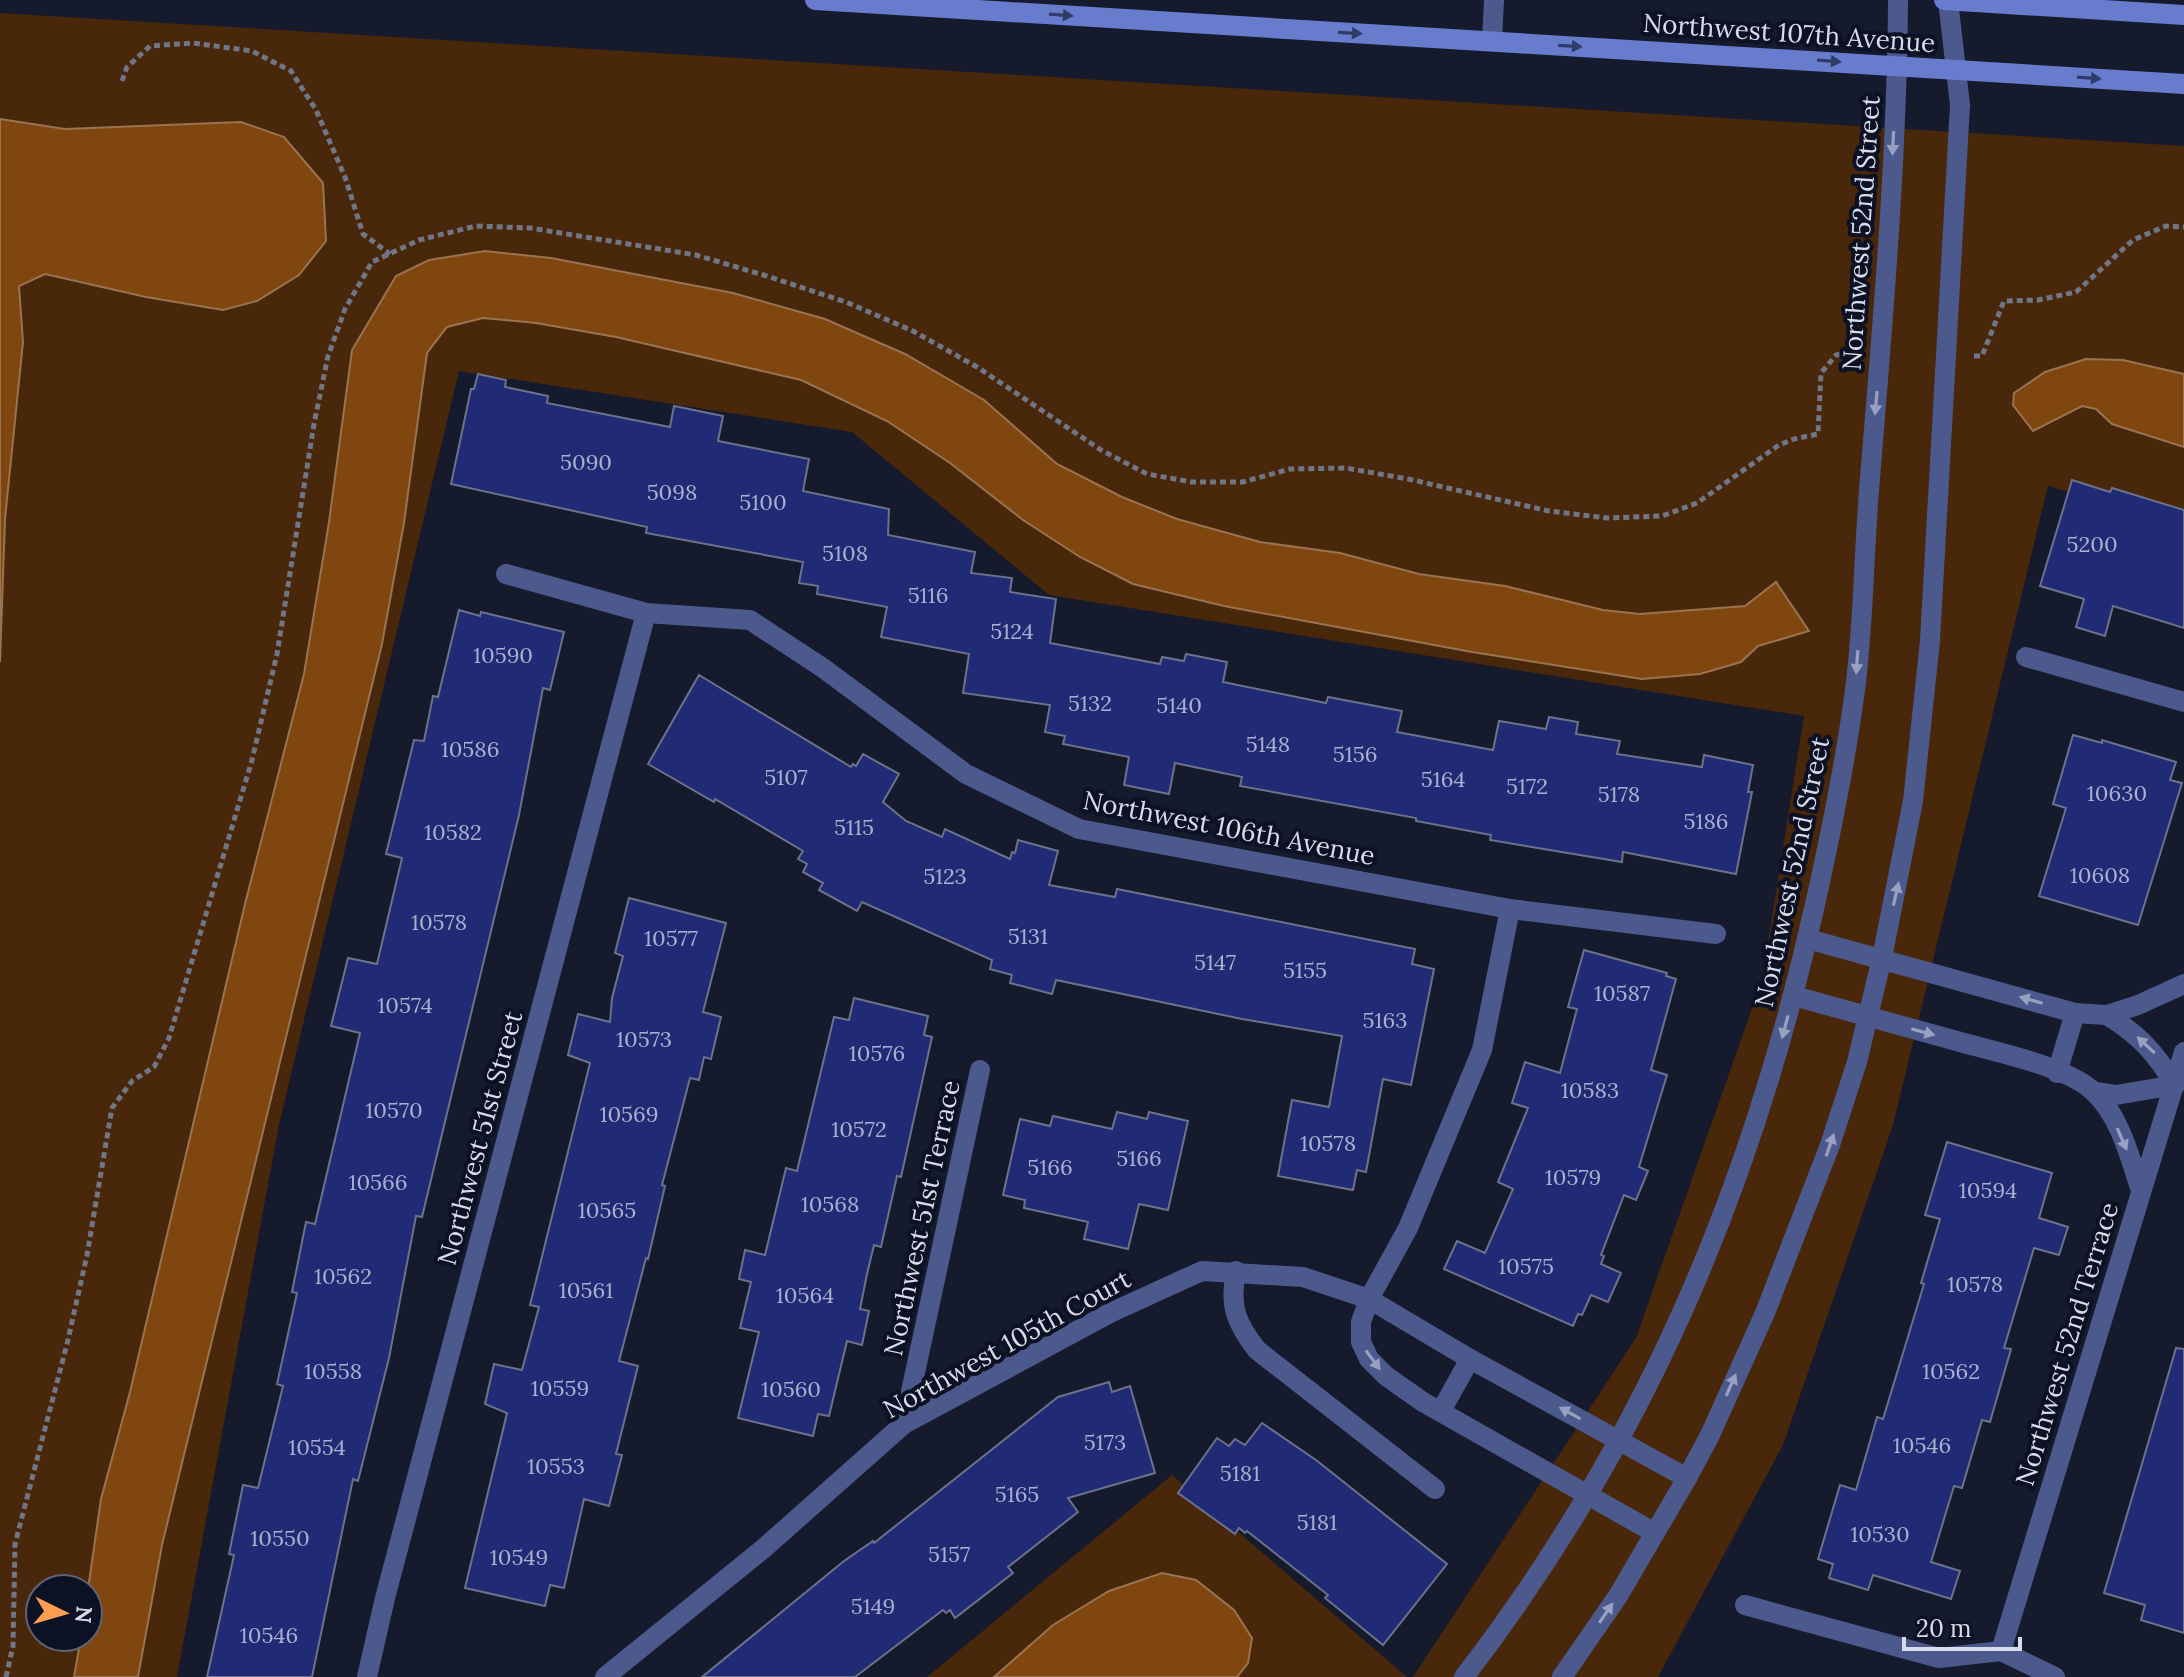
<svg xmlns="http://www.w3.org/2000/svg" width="2184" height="1677" viewBox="0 0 2184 1677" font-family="Lora,serif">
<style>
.green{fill:#48270b;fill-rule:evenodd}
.water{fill:#804610;stroke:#9a7351;stroke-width:2}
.building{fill:#212a75;stroke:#6b738b;stroke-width:2}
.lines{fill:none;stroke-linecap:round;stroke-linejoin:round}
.path{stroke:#717686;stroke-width:5;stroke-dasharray:6 4;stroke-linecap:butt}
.service{stroke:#4c598c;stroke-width:20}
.minor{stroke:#4c598c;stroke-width:20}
.tertiary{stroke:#4c598c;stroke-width:20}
.secondary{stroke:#687cce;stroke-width:20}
.oneway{fill:#313c67}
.oneway2{fill:#99a1c0}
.labels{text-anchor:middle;stroke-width:8;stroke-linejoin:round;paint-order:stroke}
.number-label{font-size:22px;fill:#aab0cd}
.street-label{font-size:26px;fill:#d8dcea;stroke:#0c1123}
</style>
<rect width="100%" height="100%" fill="#151a2d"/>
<!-- green -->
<g class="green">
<path d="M0,13L2184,146V526L2048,486L1893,1125L1783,1445L1658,1677H1413L1636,1338L1762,980L1804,716L1049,595L852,432L459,371L279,1125L177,1677H0ZM40,1589H88V1637H40Z"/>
<polygon points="1172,1475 1407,1677 927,1677"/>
</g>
<!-- water -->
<g class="water">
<polygon points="0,119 65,129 241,122 284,137 323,183 326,241 299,275 257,301 223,310 146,297 45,274 19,286 23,342 5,519 0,662"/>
<polygon points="485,251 551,258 733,293 825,319 905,354 984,400 1057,464 1122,497 1177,519 1260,542 1340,553 1419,574 1505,586 1603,610 1640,614 1745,606 1776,582 1809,631 1758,646 1741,662 1700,674 1642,679 1472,652 1224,606 1133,584 1080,557 1023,520 950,463 887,421 801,380 616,337 536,323 483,318 447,327 427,353 404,523 382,644 162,1545 138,1677 74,1677 81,1637 88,1637 88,1589 101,1499 130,1392 245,904 304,674 329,522 352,350 396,276 429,260"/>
<polygon points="2086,359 2123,360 2184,374 2184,447 2112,424 2096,409 2082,406 2033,431 2013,405 2014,393 2045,372"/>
<polygon points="1162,1573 1196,1580 1234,1610 1252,1638 1248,1663 1237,1677 994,1677 1053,1625 1109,1591"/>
</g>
<!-- building -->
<g class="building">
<polygon points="478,374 506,380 505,387 548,396 547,403 670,427 674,406 723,416 718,441 809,459 803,491 889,509 888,535 975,552 971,573 1012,578 1010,592 1056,599 1050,643 1160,664 1162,657 1184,661 1186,654 1227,662 1223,682 1326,703 1328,697 1402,711 1397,732 1493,750 1499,721 1546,729 1549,717 1578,722 1576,734 1620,741 1617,754 1702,767 1704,755 1753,765 1748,792 1752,792 1736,874 1623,852 1622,862 1490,840 1491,835 1416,821 1416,818 1240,786 1242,777 1175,763 1169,794 1124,785 1129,757 1063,744 1065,736 1045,732 1050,705 963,693 969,654 881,637 887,607 817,594 818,586 799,583 803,562 646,533 647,527 451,484 471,389 474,389"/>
<polygon points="2072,480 2110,492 2112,488 2184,510 2184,628 2113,606 2105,636 2076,627 2084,599 2040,586"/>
<polygon points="459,610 480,616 481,612 564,632 550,690 543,688 519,815 422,1217 416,1216 389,1358 358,1481 353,1479 312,1677 207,1677 234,1555 229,1554 243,1485 258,1488 283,1386 277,1384 297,1293 292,1292 306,1222 315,1224 360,1033 331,1026 348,958 377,964 402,858 386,854 414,740 424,741 433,696 438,697"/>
<polygon points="699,675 851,767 853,764 856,766 863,754 899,774 883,802 906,821 942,837 945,829 1010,859 1012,852 1015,853 1018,840 1058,851 1049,885 1115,897 1117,889 1415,949 1412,964 1434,969 1411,1085 1383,1079 1366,1172 1357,1170 1353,1190 1278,1176 1292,1100 1329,1107 1342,1036 1242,1019 1056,980 1052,994 1010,983 1012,975 990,969 992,960 862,902 857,911 819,890 823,883 803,872 807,864 798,859 803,851 715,799 714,802 648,764"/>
<polygon points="2073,735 2102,743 2102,740 2176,762 2170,780 2182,783 2138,925 2039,896 2066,808 2053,804"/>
<polygon points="629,898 726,923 703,1012 721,1017 711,1059 704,1057 699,1080 690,1078 662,1185 665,1186 648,1259 646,1258 619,1361 638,1366 616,1454 622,1455 609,1506 584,1499 564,1588 550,1585 545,1606 465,1588 507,1413 485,1404 494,1364 522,1370 539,1307 530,1305 590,1063 568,1055 578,1014 610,1022 612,998 623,956 615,953"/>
<polygon points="1584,950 1667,973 1666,976 1676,979 1651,1070 1667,1075 1639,1167 1648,1171 1636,1200 1624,1195 1601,1255 1604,1256 1601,1264 1621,1273 1608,1302 1591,1295 1582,1315 1578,1314 1573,1326 1444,1269 1457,1241 1485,1253 1513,1189 1498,1182 1528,1108 1512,1103 1525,1062 1560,1073 1577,1009 1568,1007"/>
<polygon points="854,998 928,1016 924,1035 932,1037 901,1177 897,1176 881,1247 874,1245 867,1274 860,1309 869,1311 862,1345 847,1341 829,1416 818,1414 813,1436 738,1418 759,1332 740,1328 751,1282 739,1279 745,1250 765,1255 786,1168 797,1171 834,1017 849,1020"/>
<polygon points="1117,1112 1147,1119 1149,1112 1188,1121 1168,1210 1139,1204 1128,1249 1084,1239 1088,1222 1024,1208 1025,1200 1003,1195 1020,1119 1050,1126 1053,1116 1112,1129"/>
<polygon points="1947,1142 2052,1173 2039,1218 2068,1227 2059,1255 2034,1248 2004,1348 2011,1349 1990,1422 1982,1420 1962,1488 1954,1486 1931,1562 1960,1571 1951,1599 1873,1575 1868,1590 1829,1578 1833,1564 1818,1559 1840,1485 1856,1490 1877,1417 1883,1419 1924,1284 1921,1283 1940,1219 1925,1215"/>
<polygon points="2176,1348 2184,1349 2184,1633 2141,1620 2145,1605 2104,1593"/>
<polygon points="1109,1382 1112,1392 1130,1386 1155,1473 1068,1498 1078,1512 1008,1567 1013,1573 955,1618 950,1610 946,1613 943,1610 855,1677 702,1677 844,1561 873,1541 874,1543 1058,1397"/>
<polygon points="1262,1423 1316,1460 1447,1564 1383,1645 1325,1598 1328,1595 1247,1531 1245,1533 1239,1528 1235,1534 1178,1493 1217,1438 1229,1446 1235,1439 1245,1445"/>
</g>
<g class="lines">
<!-- path -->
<g class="path">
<polyline points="122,81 127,67 150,46 193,43 252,51 291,71 316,110 345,177 363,234 390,254"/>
<polyline points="1974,356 1982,356 2004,301 2038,300 2076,292 2133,240 2166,226 2184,227"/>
<polyline points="6,1677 13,1646 15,1544 67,1344 87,1255 112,1108 132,1081 154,1067 169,1038 252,760 277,654 314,424 328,356 345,309 372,262 419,240 476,226 530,228 696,255 770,277 846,302 913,331 977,367 1101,450 1147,474 1192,482 1243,482 1290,469 1346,468 1408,479 1549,511 1607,518 1662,516 1697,503 1779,445 1794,439 1818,434 1821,373 1836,355 1852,353"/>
</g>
<!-- service -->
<path class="service" d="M1236,1271C1229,1306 1236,1323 1257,1350L1435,1489"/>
<!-- minor -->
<g class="minor">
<polyline points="1492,41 1494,0"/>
<polyline points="506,574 646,613 750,620 823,668 966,774 1079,829 1510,909 1716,934"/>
<polyline points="2026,657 2184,702"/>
<polyline points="1510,909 1482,1050 1408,1228 1369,1299 1361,1322 1361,1342 1369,1359 1386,1376 1423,1402 1655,1533"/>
<polyline points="1808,939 2075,1013 2107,1015 2138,1005 2184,984"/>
<path d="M1794,996C1850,1012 1907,1027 1964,1043C2000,1053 2068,1067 2094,1092C2120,1116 2130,1158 2141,1191"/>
<path d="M2107,1015C2139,1035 2155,1052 2175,1085"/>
<polyline points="2057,1073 2075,1013"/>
<polyline points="2095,1092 2116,1095 2175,1085"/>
<polyline points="1441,1411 1470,1359"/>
<polyline points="904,1424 980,1070"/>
<polyline points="1745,1605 1939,1658 2001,1651 2055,1677"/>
<polyline points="2001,1651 2184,1052"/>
<polyline points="367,1677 385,1598 646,613"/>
<polyline points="605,1677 763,1549 904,1424 1110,1313 1202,1271 1303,1277 1369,1299 1470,1359 1687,1478"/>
</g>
<!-- tertiary -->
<g class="tertiary">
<path d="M1464,1677C1645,1442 1752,1188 1816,900C1832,828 1847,755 1856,682C1864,614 1864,546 1870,478C1883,319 1897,159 1898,0"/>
<polyline points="1562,1677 1618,1596 1687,1478 1710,1435 1765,1313 1830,1145 1857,1062 1882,958 1913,801 1930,641 1960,105 1948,0"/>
</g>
<!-- secondary -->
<g class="secondary">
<polyline points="815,0 2184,84"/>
<polyline points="1944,0 2184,15"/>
</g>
</g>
<!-- one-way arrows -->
<defs><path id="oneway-solid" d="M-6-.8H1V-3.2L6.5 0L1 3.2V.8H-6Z" transform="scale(2)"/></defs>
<g class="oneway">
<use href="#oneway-solid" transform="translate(1061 15) rotate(4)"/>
<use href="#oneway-solid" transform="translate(1350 33) rotate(3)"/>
<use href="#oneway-solid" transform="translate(1570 46) rotate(3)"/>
<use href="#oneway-solid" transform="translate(1829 61) rotate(4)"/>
<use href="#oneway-solid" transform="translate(2089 78) rotate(4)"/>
</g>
<g class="oneway2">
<use href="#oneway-solid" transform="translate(1893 143) rotate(93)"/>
<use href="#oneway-solid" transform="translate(1876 403) rotate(95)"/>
<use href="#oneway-solid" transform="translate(1857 662) rotate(94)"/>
<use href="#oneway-solid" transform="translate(1896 894) rotate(-77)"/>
<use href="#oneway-solid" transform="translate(2031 1000) rotate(-164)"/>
<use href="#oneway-solid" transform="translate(1785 1027) rotate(105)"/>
<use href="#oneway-solid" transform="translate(1923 1032) rotate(15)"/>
<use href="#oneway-solid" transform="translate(2146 1045) rotate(-137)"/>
<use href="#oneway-solid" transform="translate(2122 1139) rotate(66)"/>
<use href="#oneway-solid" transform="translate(1830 1145) rotate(-71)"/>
<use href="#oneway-solid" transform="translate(1373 1360) rotate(53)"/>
<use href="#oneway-solid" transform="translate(1731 1385) rotate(-66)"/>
<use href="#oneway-solid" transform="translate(1570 1413) rotate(-151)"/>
<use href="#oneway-solid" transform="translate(1606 1613) rotate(-56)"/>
</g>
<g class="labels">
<!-- number labels -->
<g class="number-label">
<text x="586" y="470">5090</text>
<text x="672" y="500">5098</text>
<text x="763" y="510">5100</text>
<text x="2092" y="552">5200</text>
<text x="845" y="561">5108</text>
<text x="928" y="603">5116</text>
<text x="1012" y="639">5124</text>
<text x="503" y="663">10590</text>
<text x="1090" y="711">5132</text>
<text x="1179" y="713">5140</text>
<text x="1268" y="752">5148</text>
<text x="470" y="757">10586</text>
<text x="1355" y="762">5156</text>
<text x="786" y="785">5107</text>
<text x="1443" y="787">5164</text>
<text x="1527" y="794">5172</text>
<text x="2117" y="801">10630</text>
<text x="1619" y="802">5178</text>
<text x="1706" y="829">5186</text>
<text x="854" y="835">5115</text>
<text x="453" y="840">10582</text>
<text x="2100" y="883">10608</text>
<text x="945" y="884">5123</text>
<text x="439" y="930">10578</text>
<text x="1028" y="944">5131</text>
<text x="671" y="946">10577</text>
<text x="1215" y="970">5147</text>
<text x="1305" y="978">5155</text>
<text x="1622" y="1001">10587</text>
<text x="405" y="1013">10574</text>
<text x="1385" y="1028">5163</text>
<text x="644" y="1047">10573</text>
<text x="877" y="1061">10576</text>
<text x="1590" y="1098">10583</text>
<text x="394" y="1118">10570</text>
<text x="629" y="1122">10569</text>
<text x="859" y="1137">10572</text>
<text x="1328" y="1151">10578</text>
<text x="1139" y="1166">5166</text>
<text x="1050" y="1175">5166</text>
<text x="1573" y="1185">10579</text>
<text x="378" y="1190">10566</text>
<text x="1988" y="1198">10594</text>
<text x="830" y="1212">10568</text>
<text x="607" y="1218">10565</text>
<text x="1526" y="1274">10575</text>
<text x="343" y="1284">10562</text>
<text x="1975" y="1292">10578</text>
<text x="586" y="1298">10561</text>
<text x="805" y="1303">10564</text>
<text x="333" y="1379">10558</text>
<text x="1951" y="1379">10562</text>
<text x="560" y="1396">10559</text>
<text x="791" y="1397">10560</text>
<text x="1105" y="1450">5173</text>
<text x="1922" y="1453">10546</text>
<text x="317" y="1455">10554</text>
<text x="556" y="1474">10553</text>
<text x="1240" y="1481">5181</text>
<text x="1017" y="1502">5165</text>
<text x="1317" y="1530">5181</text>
<text x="1880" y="1542">10530</text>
<text x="280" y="1546">10550</text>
<text x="949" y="1562">5157</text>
<text x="519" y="1565">10549</text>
<text x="873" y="1614">5149</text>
<text x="269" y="1643">10546</text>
</g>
<!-- street labels -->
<g class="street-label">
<text transform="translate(1789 33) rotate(4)" y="9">Northwest 107th Avenue</text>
<text transform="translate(1861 233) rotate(-86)" y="9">Northwest 52nd Street</text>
<text transform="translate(1229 828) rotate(11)" y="9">Northwest 106th Avenue</text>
<text transform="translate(1792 872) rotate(-78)" y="9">Northwest 52nd Street</text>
<text transform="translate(480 1138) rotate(-75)" y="9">Northwest 51st Street</text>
<text transform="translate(922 1218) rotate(-78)" y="9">Northwest 51st Terrace</text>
<text transform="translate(1007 1344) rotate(-29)" y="9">Northwest 105th Court</text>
<text transform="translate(2067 1344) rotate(-73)" y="9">Northwest 52nd Terrace</text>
</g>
</g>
<!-- north arrow -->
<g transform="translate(64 1613) rotate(95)"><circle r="38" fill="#0c1123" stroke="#5e6273" stroke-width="2"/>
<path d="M0-6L14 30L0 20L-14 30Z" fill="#fc9d52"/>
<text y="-12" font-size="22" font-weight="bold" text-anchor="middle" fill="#d8dcea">N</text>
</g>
<!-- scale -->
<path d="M1904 1637v12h116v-12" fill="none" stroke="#d8dcea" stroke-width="4"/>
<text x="1916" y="1637" font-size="24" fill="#d8dcea" stroke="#0c1123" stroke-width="6" paint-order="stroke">20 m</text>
</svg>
